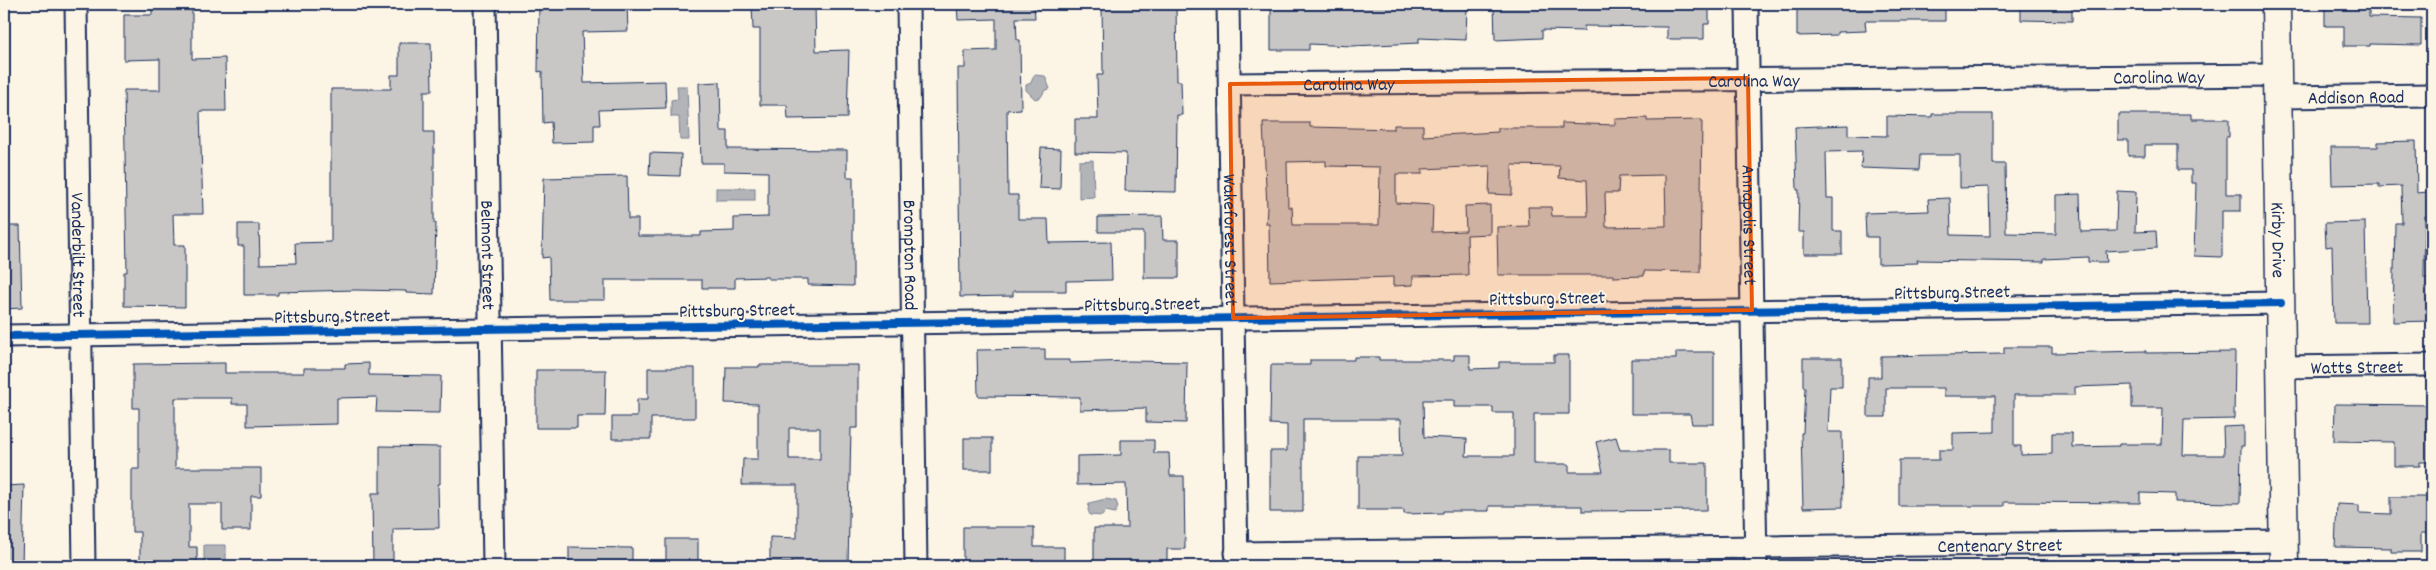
<svg xmlns="http://www.w3.org/2000/svg" width="2436" height="570" viewBox="0 0 2436 570" font-family="Dekko,sans-serif">
<style>
.water{fill:#b2b4b8;stroke:#767f94}
.building{fill:#c8c7c6;stroke:#1b2f5e;fill-rule:evenodd}
.lines{fill:none;stroke-linecap:round;stroke-linejoin:round}
.minor-casing{stroke:#1b2f5e;stroke-width:25}
.secondary-casing{stroke:#1b2f5e;stroke-width:31}
.minor{stroke:#fcf5e5;stroke-width:21}
.secondary{stroke:#fcf5e5;stroke-width:28}
.cycleway-casing{stroke:#fcf5e5;stroke-width:11}
.cycleway{stroke:#0057b8;stroke-width:8}
.marked{fill:#e8590c;fill-opacity:0.2;stroke:#e8590c;stroke-width:4;stroke-linejoin:round}
.labels{text-anchor:middle;stroke-width:4;stroke-linejoin:round;paint-order:stroke}
.street-label{font-size:19px;fill:#1b2f5e;stroke:#fcf5e5}
</style>
<rect width="100%" height="100%" fill="#fcf5e5"/>
<filter id="ink" filterUnits="userSpaceOnUse"><feTurbulence type="fractalNoise" baseFrequency=".02" numOctaves="2"/><feDisplacementMap in="SourceGraphic" scale="10" xChannelSelector="R" yChannelSelector="G"/><feConvolveMatrix kernelMatrix="1 2 1 2 8 2 1 2 1" color-interpolation-filters="sRGB"/></filter>
<g filter="url(#ink)">
<!-- water -->
<g class="water">
<polygon points="1034,75 1045,76 1050,89 1045,90 1041,97 1035,99 1026,90 1026,85 1031,83"/>
<polygon points="677,86 687,86 689,140 680,140 679,117 671,117 671,100 678,99"/>
<polygon points="1093,160 1094,197 1079,198 1079,161"/>
<rect x="716" y="188" width="39" height="12"/>
<polygon points="1106,499 1116,501 1118,507 1115,513 1106,511 1102,516 1090,515 1088,510 1089,503"/>
<polygon points="204,545 226,545 226,566 201,566 204,560"/>
</g>
<!-- building -->
<g class="building">
<polygon points="539,4 627,4 628,31 582,32 584,83 665,81 666,108 599,110 600,125 594,125 594,142 552,143 551,122 543,123 542,71 538,72"/>
<polygon points="752,4 815,4 816,51 849,50 847,118 788,119 787,105 760,105 760,29 753,29"/>
<polygon points="957,4 1034,4 1035,18 1016,18 1017,40 1020,40 1021,109 1007,110 1008,195 1018,195 1018,219 1048,219 1049,243 1111,242 1112,280 1066,281 1066,291 1013,291 1013,296 960,297 958,68 965,68 965,51 996,50 996,19 958,20"/>
<polygon points="1102,4 1176,4 1177,81 1181,81 1182,115 1177,115 1176,192 1125,191 1126,153 1075,152 1075,119 1098,119 1097,75 1103,75"/>
<polygon points="1271,4 1467,4 1466,40 1419,38 1419,43 1352,46 1309,44 1309,50 1271,50"/>
<polygon points="1494,4 1709,4 1709,24 1704,24 1704,39 1667,39 1667,27 1584,26 1584,31 1542,30 1542,38 1495,40"/>
<polygon points="1797,4 1945,4 1945,21 1865,21 1866,31 1837,32 1837,35 1797,36"/>
<polygon points="2021,4 2072,4 2072,21 2021,20"/>
<polygon points="2325,4 2369,4 2369,17 2421,18 2421,45 2370,44 2370,46 2344,46 2344,26 2325,26"/>
<polygon points="152,10 192,10 192,59 225,58 226,111 200,111 203,214 173,214 174,245 185,245 185,307 124,306 124,272 127,272 124,90 160,90 160,59 124,60 124,15 152,15"/>
<polygon points="399,43 431,43 432,91 424,91 424,132 434,132 434,223 436,223 434,294 406,293 406,291 356,290 278,292 278,295 244,295 244,246 238,246 238,224 259,224 260,264 296,263 295,243 331,242 331,89 391,89 391,75 399,75"/>
<polygon points="720,82 721,131 728,131 728,149 847,150 847,177 853,177 853,286 808,285 808,279 768,279 768,277 735,278 735,288 702,288 702,280 605,280 605,300 550,300 549,257 542,258 544,178 627,176 628,219 638,219 638,236 701,236 701,232 734,231 734,218 768,217 768,172 724,171 724,163 701,163 699,83"/>
<polygon points="1932,114 1993,114 1993,164 2005,164 2006,233 2056,234 2056,195 2080,194 2081,232 2116,231 2117,191 2136,192 2135,232 2156,231 2157,248 2106,251 2107,262 2088,262 2088,257 2044,259 2044,262 1917,260 1918,263 1878,264 1878,237 1866,237 1865,213 1929,211 1928,199 1950,198 1951,235 1990,236 1989,187 1960,188 1960,155 1920,155 1919,170 1861,168 1862,151 1826,152 1827,198 1833,198 1833,231 1842,231 1842,254 1804,254 1804,232 1798,232 1799,190 1797,190 1795,127 1848,125 1848,135 1887,136 1887,116 1932,117"/>
<polygon points="2118,114 2191,114 2191,119 2229,119 2229,137 2226,137 2226,194 2241,194 2241,211 2222,211 2222,257 2194,256 2196,183 2191,183 2191,170 2178,170 2178,145 2145,145 2145,156 2128,156 2128,140 2118,140"/>
<path d="M1647,118V121L1702,120L1700,272L1644,271V276L1613,277V275H1498L1497,227L1529,226L1528,207H1551L1552,216H1588L1587,180L1559,178L1560,166L1512,165V195L1489,194L1490,166L1422,169V174H1396V203L1433,205L1432,232L1466,231L1465,206L1490,205V234L1467,235L1468,275L1413,276V285L1393,286V277L1270,281L1269,224H1266L1267,207L1263,123H1310V127L1394,129V125H1423V136L1498,132V128H1562V123L1615,125V119ZM1326,161V166L1380,167L1379,225H1293L1292,207H1288L1287,162ZM1665,175L1666,226L1606,227L1605,193H1618L1619,176Z"/>
<polygon points="2416,141 2417,193 2428,192 2428,216 2425,216 2424,278 2432,278 2432,321 2393,322 2395,223 2402,223 2401,186 2379,187 2379,184 2332,185 2331,147 2378,147 2378,142"/>
<polygon points="1041,148 1061,149 1060,189 1039,188"/>
<polygon points="650,153 681,154 680,176 649,175"/>
<polygon points="1162,216 1163,240 1179,240 1179,278 1144,278 1144,232 1098,232 1098,217"/>
<polygon points="2365,222 2367,323 2334,323 2332,246 2326,247 2325,223"/>
<polygon points="4,226 20,226 22,308 4,309"/>
<path d="M2004,347H2052V353L2146,351V353L2235,352L2234,419L2184,420L2183,455H2224L2223,427L2244,426V446H2241L2240,503L2175,502V494L2140,493V503L2004,502V506H1899V460H1939V450H1953V433L1995,432V396H1944V388H1886V417H1868V377H1881V356L2004,354ZM2132,385V408H2163L2162,444H2119V446L2072,447V433H2052V454L2021,455V446H2014V395H2075V387Z"/>
<polygon points="1045,349 1045,360 1070,360 1070,363 1130,361 1187,362 1186,423 1146,422 1146,408 1080,410 1080,397 978,396 977,350"/>
<polygon points="1676,352 1714,352 1714,424 1692,424 1690,414 1631,414 1631,359 1676,359"/>
<path d="M1454,355H1470V369L1499,368V362H1554V355H1569V414H1534V464H1569V472H1603L1596,442L1616,437L1620,450H1669V463H1707V510L1582,511V506H1489V511H1443V513L1404,514V510H1358V456H1402L1401,419H1303V512H1270V451H1287V425L1270,424L1271,365H1310V360H1354V357H1379V360H1454ZM1423,400H1454V407H1493V413H1514V456H1466L1467,439L1424,437Z"/>
<polygon points="1803,358 1842,358 1842,387 1830,387 1828,432 1842,432 1843,507 1803,508 1801,433 1803,433 1805,387 1803,387"/>
<polygon points="225,363 225,373 304,373 304,368 345,368 345,364 369,363 369,375 441,376 440,413 376,412 377,397 337,398 337,424 247,426 247,404 232,404 232,398 175,398 175,468 261,468 261,496 251,496 251,530 222,530 222,504 189,504 189,547 197,547 197,565 140,566 140,532 132,532 132,469 139,469 139,408 133,408 133,364"/>
<path d="M759,365H858V428H851L848,566H804V563H770V537L797,538V485H742L743,459H758V404L725,403L726,367H759ZM789,428H820V459H789Z"/>
<polygon points="648,368 695,368 695,418 651,418 651,439 612,439 612,417 637,417 637,399 648,399"/>
<polygon points="536,370 606,370 605,416 577,416 577,428 536,428"/>
<polygon points="2335,404 2432,405 2432,462 2420,462 2420,466 2394,466 2394,442 2334,441"/>
<rect x="964" y="438" width="28" height="32"/>
<polygon points="1121,440 1154,440 1154,453 1169,453 1170,476 1184,476 1185,549 1167,549 1167,565 1094,566 1094,528 1127,528 1126,484 1077,485 1077,456 1121,455"/>
<polygon points="380,446 440,447 440,484 438,484 439,528 393,529 393,566 373,566 372,493 380,493"/>
<polygon points="24,485 22,566 4,566 4,486"/>
<polygon points="2391,497 2432,497 2432,533 2421,533 2421,552 2391,552 2391,548 2335,547 2337,504 2359,505 2359,513 2391,514"/>
<polygon points="963,527 1034,527 1034,547 1064,547 1064,562 963,563"/>
<rect x="666" y="539" width="32" height="27"/>
<polygon points="569,547 632,548 632,566 569,566"/>
</g>
<g class="lines">
<defs>
<g id="minor">
<path id="s1" d="M76,4L84,566"/>
<path id="s2" d="M485,4L494,566"/>
<path id="s3" d="M908,4L916,566"/>
<path id="s4" d="M1228,4L1237,566"/>
<path id="s5" d="M1747,4L1756,566"/>
<path id="s6" d="M1230,84L2277,75"/>
<path id="s7" d="M2278,97L2432,95"/>
<polyline points="4,336 2281,303"/>
<path id="s8" d="M2282,367L2432,365"/>
<path id="s9" d="M1236,553L2284,541"/>
</g>
<g id="secondary">
<path id="s10" d="M2276,4L2284,566"/>
</g>
</defs>
<!-- minor casing -->
<use href="#minor" class="minor-casing"/>
<!-- secondary casing -->
<use href="#secondary" class="secondary-casing"/>
<!-- minor -->
<use href="#minor" class="minor"/>
<!-- secondary -->
<use href="#secondary" class="secondary"/>
<defs>
<polyline id="cycleway" points="4,336 2281,303"/>
</defs>
<!-- cycleway casing -->
<use href="#cycleway" class="cycleway-casing"/>
<!-- cycleway -->
<use href="#cycleway" class="cycleway"/>
</g>
</g>
<!-- marked area -->
<path class="marked" d="M1748,78L1752,310L1233,318L1230,84Z"/>
<g class="labels">
<!-- street labels -->
<g class="street-label">
<text dy="7" stroke="none"><textPath href="#s6" startOffset="929">Carolina Way</textPath></text>
<text dy="7" stroke="none"><textPath href="#s6" startOffset="524">Carolina Way</textPath></text>
<text dy="7" stroke="none"><textPath href="#s6" startOffset="119">Carolina Way</textPath></text>
<text dy="7" stroke="none"><textPath href="#s7" startOffset="78">Addison Road</textPath></text>
<text dy="7" stroke="none"><textPath href="#s5" startOffset="221">Annapolis Street</textPath></text>
<text dy="7" stroke="none"><textPath href="#s4" startOffset="236">Wakeforest Street</textPath></text>
<text dy="7" stroke="none"><textPath href="#s10" startOffset="236">Kirby Drive</textPath></text>
<text dy="7" stroke="none"><textPath href="#s1" startOffset="251">Vanderbilt Street</textPath></text>
<text dy="7" stroke="none"><textPath href="#s2" startOffset="251">Belmont Street</textPath></text>
<text dy="7" stroke="none"><textPath href="#s3" startOffset="251">Brompton Road</textPath></text>
<text transform="translate(1952 291) rotate(-1)" y="7">Pittsburg Street</text>
<text transform="translate(1547 297) rotate(-1)" y="7">Pittsburg Street</text>
<text transform="translate(1142 303) rotate(-1)" y="7">Pittsburg Street</text>
<text transform="translate(737 309) rotate(-1)" y="7">Pittsburg Street</text>
<text transform="translate(332 315) rotate(-1)" y="7">Pittsburg Street</text>
<text dy="7" stroke="none"><textPath href="#s8" startOffset="75">Watts Street</textPath></text>
<text dy="7" stroke="none"><textPath href="#s9" startOffset="764">Centenary Street</textPath></text>
</g>
</g>
<!-- margin -->
<rect width="2436" height="570" fill="none" stroke="#fcf5e5" stroke-width="20"/>
<rect x="10" y="10" width="2416" height="550" fill="none" stroke="#1b2f5e" stroke-width="2" filter="url(#ink)"/>
</svg>
